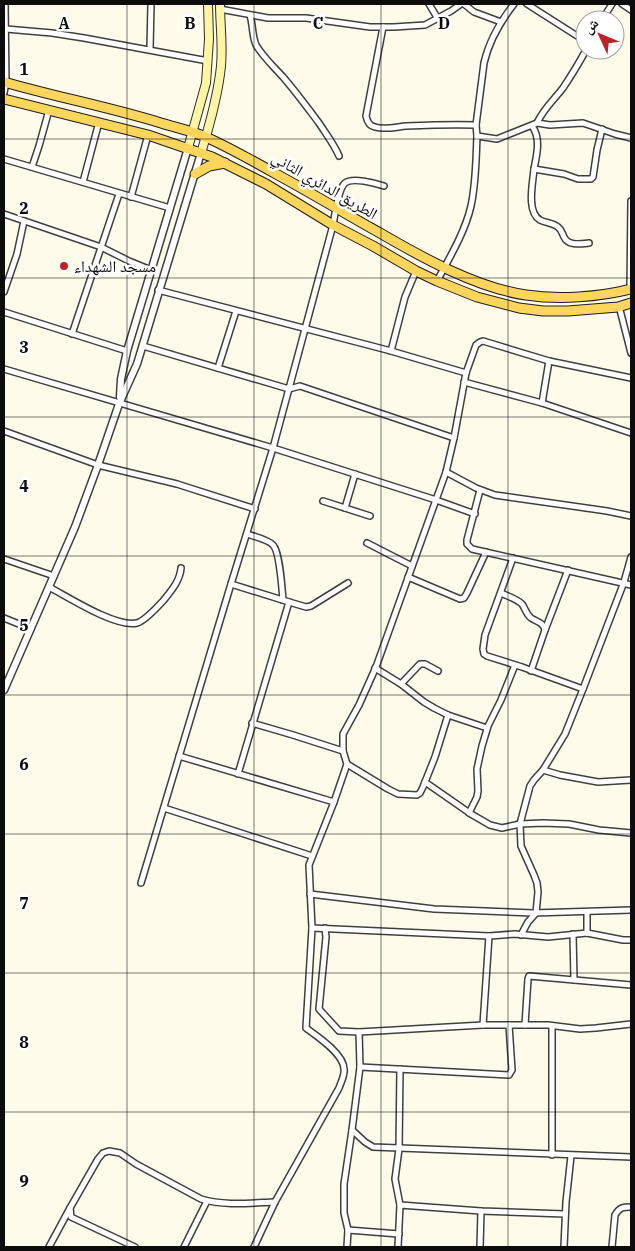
<svg xmlns="http://www.w3.org/2000/svg" width="635" height="1251" viewBox="0 0 635 1251" font-family="'IBM Plex Serif','Noto Naskh Arabic',serif">
<style>
.lines{fill:none;stroke-linecap:round;stroke-linejoin:round}
.minor-casing{stroke:#3f3f3f;stroke-width:8}
.tertiary-casing{stroke:#3f3f3f;stroke-width:9}
.secondary-casing{stroke:#2e2e2e;stroke-width:10}
.primary-casing{stroke:#1d1d1d;stroke-width:11}
.minor{stroke:#fff;stroke-width:5}
.tertiary{stroke:#fff;stroke-width:6}
.secondary{stroke:#fff5a5;stroke-width:8}
.primary{stroke:#fcd55d;stroke-width:9}
.grid{fill:none;stroke:#0c0c0c;stroke-width:1;stroke-opacity:0.55}
.poi-dot{fill:#be2128;stroke:#fff;stroke-width:2}
.labels{text-anchor:middle;stroke-width:5;stroke-linejoin:round;paint-order:stroke}
.street-label{font-size:16px;fill:#0c0c0c;stroke:#fff}
.poi-label{font-size:16px;fill:#0c0c0c;stroke:#fff;text-anchor:start}
.grid-label{font-size:16px;text-anchor:middle;font-weight:bold;fill:#0c0c0c;stroke:#fff;stroke-width:5;stroke-linejoin:round;paint-order:stroke}
</style>
<rect width="100%" height="100%" fill="#fffbea"/>
<g class="lines">
<defs>
<g id="minor">
<polyline points="429,4 438,19"/>
<polyline points="464,4 474,12 501,22"/>
<polyline points="527,4 585,41"/>
<polyline points="622,4 631,10"/>
<polyline points="220,9 268,18 306,18 370,27 394,27 425,25 451,11 461,4"/>
<path d="M250,15C253,25 252,36 256,45C263,57 274,67 283,77C296,92 307,107 319,123C326,134 334,144 339,156"/>
<polyline points="602,20 612,4"/>
<path d="M383,27L366,116C367,121 369,126 375,127C384,130 396,127 406,126C429,125 453,124 476,125"/>
<polyline points="6,29 52,33 84,38 208,61"/>
<polyline points="150,49 151,4"/>
<polyline points="4,93 6,82 5,4"/>
<polyline points="537,123 550,125 583,123 615,134 631,138"/>
<path d="M532,126C541,138 537,154 534,169L564,174L578,179H591L593,177L597,150L602,129"/>
<path d="M477,136L476,125L484,63C489,41 500,22 514,4"/>
<polyline points="4,159 170,208"/>
<polyline points="32,167 39,146 49,110"/>
<path d="M534,169C533,182 526,212 540,220C546,223 553,223 558,227C562,230 562,233 564,237C568,246 580,244 589,243"/>
<polyline points="83,182 99,122"/>
<polyline points="131,197 148,135"/>
<polyline points="4,214 101,247 129,261 151,270"/>
<path d="M437,281C450,257 465,232 471,206C476,183 476,159 477,136L497,139L537,123C544,108 553,101 563,88C571,76 579,63 586,50"/>
<path d="M158,290L391,351L466,373L454,438L446,472L376,667L359,705L343,734V751L347,764L334,802L309,865L312,928L306,1028C317,1036 344,1054 344,1069C345,1075 341,1082 339,1088L275,1202L254,1247"/>
<polyline points="630,290 631,201"/>
<polyline points="4,292 17,254 24,221"/>
<polyline points="619,306 631,353"/>
<polyline points="4,312 127,351"/>
<polyline points="72,334 119,194"/>
<polyline points="143,346 289,389 300,386 454,438"/>
<polyline points="391,351 405,297 416,271"/>
<polyline points="218,368 236,311"/>
<polyline points="4,369 273,448 436,500 475,514"/>
<polyline points="466,373 476,345 480,342 483,341 549,361 631,378"/>
<polyline points="464,382 542,403 631,433"/>
<polyline points="542,403 549,361"/>
<polyline points="4,431 98,465 177,484 255,509"/>
<polyline points="446,472 476,488 495,495 607,511 631,516"/>
<polyline points="480,490 467,540 467,544 472,549 631,585"/>
<polyline points="323,501 370,516"/>
<polyline points="345,508 355,474"/>
<path d="M247,534C253,536 269,540 273,545C280,552 282,590 283,600"/>
<polyline points="367,543 412,566"/>
<polyline points="513,558 485,635 483,649 484,654 487,656 522,667 583,689"/>
<polyline points="4,559 54,576"/>
<polyline points="408,577 460,599 464,598 467,593 486,552"/>
<polyline points="231,584 289,602 238,774"/>
<path d="M49,587C68,597 116,628 137,623C146,620 156,608 163,601C171,591 180,581 181,568"/>
<path d="M501,593C507,596 517,599 522,604C525,608 526,614 531,618C537,622 543,622 545,630L531,671"/>
<polyline points="289,602 306,607 311,606 348,583"/>
<polyline points="4,618 31,629"/>
<polyline points="545,630 568,570"/>
<polyline points="375,668 401,684 424,702 434,708 448,715 487,728"/>
<polyline points="401,684 420,664 425,664 438,671"/>
<polyline points="252,723 293,735 343,751"/>
<polyline points="179,756 334,802"/>
<polyline points="347,764 388,789 398,794 417,795 420,793 423,787 435,757 448,715"/>
<polyline points="543,770 560,775 598,782 631,780"/>
<polyline points="425,782 471,814 490,825 502,828 520,824 543,823 569,824 599,830 631,833"/>
<polyline points="164,808 312,856"/>
<polyline points="469,813 477,797 478,791 477,769 482,746 488,726 501,700 515,665"/>
<path d="M141,883L231,584L273,448L333,225C335,215 338,189 345,183C352,177 375,183 384,186"/>
<polyline points="310,894 434,909 533,913 631,910"/>
<polyline points="587,912 587,933"/>
<polyline points="312,928 489,936 515,934 548,937 587,933 623,940 631,940"/>
<polyline points="325,928 326,937 319,1009 339,1031 359,1032 483,1025 548,1025 580,1029 596,1028 631,1024"/>
<polyline points="573,934 574,980"/>
<polyline points="521,935 528,922 536,913 538,892 537,883 534,875 521,846 520,824 530,786 534,780 543,770 565,734 583,689 624,582 631,557"/>
<polyline points="483,1025 489,936"/>
<polyline points="525,1025 528,979 529,976 631,985"/>
<polyline points="360,1067 509,1075 512,1070 509,1025"/>
<polyline points="352,1130 360,1067 359,1032"/>
<polyline points="552,1155 552,1026"/>
<polyline points="400,1205 395,1179 399,1149 400,1069"/>
<path d="M70,1208L98,1159L103,1153L109,1151L120,1153L136,1164L201,1199C224,1206 250,1203 275,1202"/>
<polyline points="348,1230 399,1234"/>
<polyline points="49,1247 70,1208 71,1217 135,1247"/>
<polyline points="184,1247 207,1201"/>
<polyline points="347,1247 348,1230 344,1213 344,1184 352,1130 365,1142 373,1147 631,1157"/>
<polyline points="398,1247 400,1205 481,1211 565,1214"/>
<polyline points="480,1247 481,1211"/>
<polyline points="564,1247 566,1202 571,1156"/>
<path d="M612,1247L615,1215C620,1207 623,1207 631,1207"/>
</g>
<g id="tertiary">
<polyline points="120,397 121,379 127,351 188,148"/>
<polyline points="4,690 75,527 98,465 119,404 137,364 201,153"/>
</g>
<g id="secondary">
<polyline points="188,148 206,83 209,39 208,4"/>
<path d="M201,153C210,124 218,96 221,66C223,45 220,24 220,4"/>
</g>
<g id="primary">
<path d="M4,82C56,97 109,107 161,123C177,128 193,131 208,138C232,149 255,162 278,175C313,194 346,214 380,233C423,258 477,288 526,295C559,300 599,297 631,289"/>
<polyline points="4,99 148,135 212,157 266,184 333,225 373,246 416,271 437,281 477,297 519,308 543,311 568,311 618,307 631,303"/>
<polyline points="195,174 209,166 225,163"/>
</g>
</defs>
<!-- minor casing -->
<use href="#minor" class="minor-casing"/>
<!-- tertiary casing -->
<use href="#tertiary" class="tertiary-casing"/>
<!-- secondary casing -->
<use href="#secondary" class="secondary-casing"/>
<!-- primary casing -->
<use href="#primary" class="primary-casing"/>
<!-- minor -->
<use href="#minor" class="minor"/>
<!-- tertiary -->
<use href="#tertiary" class="tertiary"/>
<!-- secondary -->
<use href="#secondary" class="secondary"/>
<!-- primary -->
<use href="#primary" class="primary"/>
</g>
<!-- grid -->
<path class="grid" d="M127,4V1247M254,4V1247M381,4V1247M508,4V1247M4,139H631M4,278H631M4,417H631M4,556H631M4,695H631M4,834H631M4,973H631M4,1112H631"/>
<!-- markers -->
<circle class="poi-dot" cx="64" cy="266" r="5"/>
<g class="labels">
<!-- street labels -->
<g class="street-label">
<text transform="translate(325 185) rotate(30)" y="6">الطريق الدائري الثاني</text>
</g>
<!-- poi labels -->
<g class="poi-label">
<text x="74" y="272">مسجد الشهداء</text>
</g>
</g>
<g class="grid-label">
<text x="64" y="29">A</text>
<text x="190" y="29">B</text>
<text x="318" y="29">C</text>
<text x="444" y="29">D</text>
<text x="24" y="75">1</text>
<text x="24" y="214">2</text>
<text x="24" y="353">3</text>
<text x="24" y="492">4</text>
<text x="24" y="631">5</text>
<text x="24" y="770">6</text>
<text x="24" y="909">7</text>
<text x="24" y="1048">8</text>
<text x="24" y="1187">9</text>
</g>
<!-- border -->
<rect width="635" height="1251" fill="none" stroke="#0c0c0c" stroke-width="10"/>
<!-- north arrow -->
<g transform="translate(600 35) rotate(314)"><circle r="24" fill="#ffffff" stroke="#9e9e9e"/>
<path d="M0-4L9 19L0 12L-9 19Z" fill="#be2128"/>
<text y="-8" font-size="14" font-weight="bold" text-anchor="middle" fill="#0c0c0c">ش</text>
</g>
</svg>
